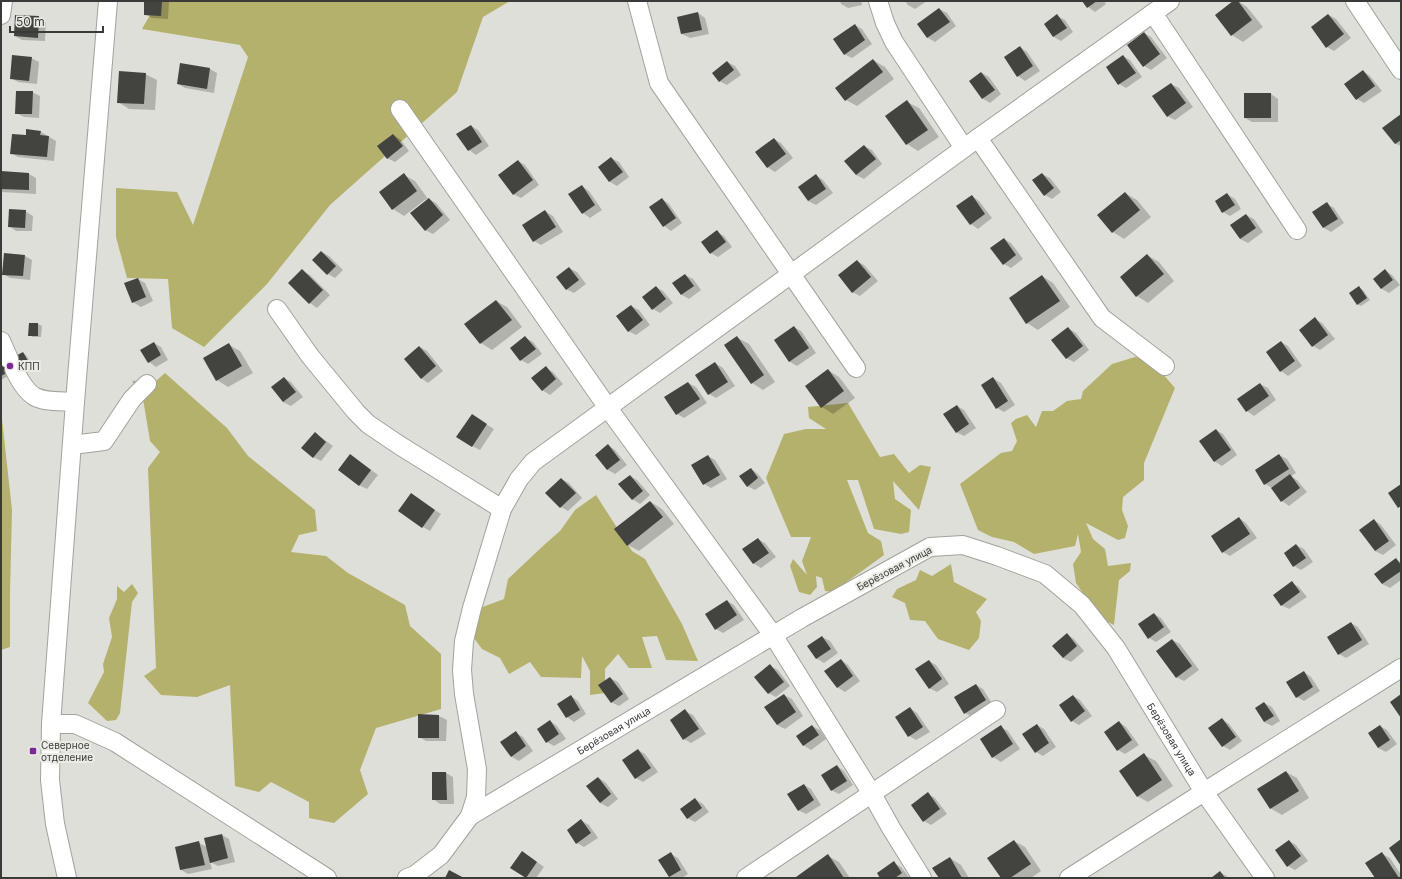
<svg xmlns="http://www.w3.org/2000/svg" width="1402" height="879" viewBox="0 0 1402 879" font-family="Inter,sans-serif">
<style>
.forest{fill:#b4b16d}
.shadow{fill:#0003}
.building{fill:#43433f}
.lines{fill:none;stroke-linecap:round;stroke-linejoin:round}
.minor-casing{stroke:#a2a29d;stroke-width:20}
.minor{stroke:#fff;stroke-width:18}
.poi-dot{fill:#7c2898;stroke:#ecece6;stroke-width:1.5}
.labels{text-anchor:middle;stroke-width:4;stroke-linejoin:round;paint-order:stroke}
.poi-label{font-size:10px;fill:#3a3a38;stroke:#ecece6;text-anchor:start}
.street-label{font-size:10px;fill:#3a3a38;stroke:#ecece6}
</style>
<rect width="100%" height="100%" fill="#dfdfd9"/>
<!-- forest -->
<g class="forest">
<polygon points="158,1 510,1 483,17 457,92 330,205 267,284 204,347 172,328 168,279 127,278 116,237 116,188 177,192 193,225 248,57 240,45 142,29"/>
<polygon points="1135,357 1150,359 1175,388 1144,463 1144,480 1123,497 1122,510 1128,526 1125,538 1118,540 1086,523 1093,539 1105,549 1108,566 1131,563 1130,571 1119,580 1114,625 1100,618 1076,583 1073,564 1081,552 1078,534 1075,546 1034,554 1014,542 992,537 978,530 960,484 1001,453 1012,451 1017,441 1011,423 1016,419 1027,415 1036,427 1042,411 1053,411 1067,401 1081,399 1083,391 1112,364"/>
<polygon points="165,373 227,428 248,456 315,510 317,531 299,535 291,552 326,556 348,573 405,605 410,626 441,654 441,709 376,728 360,770 368,794 334,823 309,818 309,802 271,782 259,792 235,786 230,685 197,697 161,695 144,676 156,668 148,468 160,452 150,441 142,393"/>
<polygon points="848,403 880,457 894,454 909,473 920,465 931,467 919,510 893,481 895,499 911,510 909,532 901,534 874,529 858,480 847,480 868,533 881,541 884,555 833,592 825,591 822,578 816,576 817,587 810,595 799,592 790,566 793,559 807,575 802,561 811,537 791,537 766,478 784,434 806,429 826,429 809,418 808,407"/>
<polygon points="1,410 12,510 10,592 10,647 1,650"/>
<polygon points="596,495 632,551 645,559 682,624 698,661 666,660 657,636 642,637 652,668 629,668 618,654 605,669 605,693 590,695 590,671 582,656 581,678 541,677 530,662 509,674 500,658 482,649 474,638 480,608 504,599 508,579 544,545 560,531 575,510"/>
<polygon points="951,564 954,582 987,599 976,612 981,621 979,638 969,650 938,639 925,621 910,620 905,603 892,597 897,589 916,580 920,570 932,576"/>
<polygon points="132,584 138,593 132,602 120,713 116,720 107,721 88,703 104,672 103,664 112,637 109,618 117,599 117,586 124,592"/>
</g>
<!-- shadow -->
<g class="shadow">
<polygon points="145,1 169,1 168,19 152,18 145,14"/>
<polygon points="840,1 861,1 862,5 848,8 841,4"/>
<polygon points="905,1 927,1 915,9 908,5"/>
<polygon points="1083,1 1104,1 1106,4 1095,12 1088,7"/>
<polygon points="1235,1 1238,1 1247,7 1263,27 1243,42 1232,35"/>
<polygon points="939,9 947,13 956,26 935,42 928,38 918,25"/>
<polygon points="698,13 705,18 709,34 690,38 682,34 679,18"/>
<polygon points="1329,15 1336,19 1351,38 1334,51 1327,47"/>
<polygon points="1057,16 1065,20 1073,32 1061,41 1054,37 1045,24"/>
<polygon points="38,17 46,22 45,41 22,40 15,36"/>
<polygon points="855,25 862,29 872,44 852,58 844,54"/>
<polygon points="1144,33 1151,37 1167,58 1151,70 1144,66"/>
<polygon points="1020,47 1027,52 1040,71 1025,81 1018,76 1005,58"/>
<polygon points="1123,56 1130,60 1142,77 1126,88 1119,84"/>
<polygon points="31,58 39,62 37,84 18,82 11,78"/>
<polygon points="873,60 885,67 894,79 857,106 846,100"/>
<polygon points="727,62 735,66 741,75 727,85 719,81"/>
<polygon points="181,64 210,69 217,73 214,93 185,88 178,84"/>
<polygon points="1363,71 1370,76 1382,91 1364,103 1357,99"/>
<polygon points="982,73 989,77 1001,94 990,103 982,98"/>
<polygon points="145,74 157,80 155,110 129,109 118,102"/>
<polygon points="1171,84 1179,88 1193,107 1175,120 1167,116"/>
<polygon points="32,92 40,96 39,118 24,117 16,113"/>
<polygon points="1271,94 1278,99 1278,122 1252,122 1245,118"/>
<polygon points="907,102 919,108 939,137 918,151 907,144 887,116"/>
<polygon points="1401,115 1401,146 1396,144 1384,128"/>
<polygon points="471,126 478,130 489,146 476,155 469,150"/>
<polygon points="41,132 56,141 54,161 18,157 11,153"/>
<polygon points="393,135 400,139 409,151 395,162 387,158"/>
<polygon points="774,139 781,143 793,158 775,172 767,167"/>
<polygon points="864,146 872,150 882,164 864,179 856,175"/>
<polygon points="611,158 619,162 629,177 617,186 610,182 599,167"/>
<polygon points="518,161 525,165 539,185 521,198 513,194"/>
<polygon points="1,172 29,174 36,178 36,194 1,192"/>
<polygon points="1042,174 1050,178 1061,192 1052,199 1045,195 1034,181"/>
<polygon points="404,175 415,181 428,199 436,203 450,220 433,234 425,230 427,200 426,199 404,216 393,209"/>
<polygon points="816,175 823,180 833,193 816,205 808,201"/>
<polygon points="582,186 589,191 602,210 590,218 583,213"/>
<polygon points="1125,193 1137,200 1151,217 1124,239 1113,232"/>
<polygon points="1227,194 1235,199 1241,209 1230,216 1223,212"/>
<polygon points="972,196 979,201 992,218 978,229 971,224"/>
<polygon points="662,199 669,204 682,223 671,231 664,226"/>
<polygon points="1327,204 1334,208 1344,223 1331,232 1324,228 1314,212"/>
<polygon points="25,211 33,216 32,231 16,231 9,226"/>
<polygon points="545,211 553,216 563,232 541,245 534,241"/>
<polygon points="1246,215 1254,219 1263,232 1248,243 1240,239"/>
<polygon points="717,232 724,236 732,247 718,257 711,253"/>
<polygon points="1004,239 1011,243 1023,259 1011,268 1004,264"/>
<polygon points="322,252 329,256 343,270 335,278 328,274"/>
<polygon points="1147,255 1159,262 1174,281 1148,303 1137,296"/>
<polygon points="25,256 32,260 30,280 10,278 3,274"/>
<polygon points="857,261 864,265 878,281 860,296 852,292"/>
<polygon points="569,268 577,272 586,284 574,293 566,289"/>
<polygon points="1385,270 1392,275 1400,285 1389,293 1382,289 1374,279"/>
<polygon points="303,271 310,275 330,295 317,308 310,303"/>
<polygon points="685,275 693,279 701,290 689,299 682,295 674,283"/>
<polygon points="1042,276 1053,283 1070,307 1038,330 1027,323"/>
<polygon points="138,279 145,283 153,301 141,307 133,302"/>
<polygon points="656,287 663,291 673,303 660,313 653,309"/>
<polygon points="1359,288 1363,290 1370,300 1361,306 1357,304"/>
<polygon points="496,301 507,307 522,327 492,350 481,343 466,324"/>
<polygon points="631,306 639,310 650,325 636,335 628,331"/>
<polygon points="1315,319 1322,323 1335,339 1320,350 1313,346"/>
<polygon points="30,324 38,324 42,326 41,337 33,337 29,335"/>
<polygon points="794,327 801,331 816,353 797,366 790,362 775,340"/>
<polygon points="1068,328 1076,333 1089,350 1074,362 1066,358"/>
<polygon points="526,338 533,342 542,354 528,364 521,360 512,348"/>
<polygon points="738,338 749,344 775,382 763,390 752,383 726,346"/>
<polygon points="1281,342 1288,346 1302,366 1288,376 1281,371 1267,352"/>
<polygon points="154,343 161,347 168,360 156,367 149,362"/>
<polygon points="229,345 240,351 253,373 228,387 217,380"/>
<polygon points="420,347 427,351 443,371 428,383 421,378"/>
<polygon points="23,353 26,355 31,363 1,380 1,365"/>
<polygon points="715,363 723,368 735,386 716,398 709,394"/>
<polygon points="546,368 553,372 563,384 550,395 542,390"/>
<polygon points="828,370 839,377 855,398 833,414 822,407"/>
<polygon points="284,378 291,382 303,397 291,406 283,402 272,387"/>
<polygon points="993,378 1001,383 1015,405 1004,412 997,408"/>
<polygon points="134,380 137,382 135,385 132,382"/>
<polygon points="688,383 696,387 707,403 684,418 677,414"/>
<polygon points="1260,384 1268,388 1276,400 1254,416 1247,411"/>
<polygon points="957,406 964,410 976,428 964,436 956,432"/>
<polygon points="479,420 494,429 480,450 472,446"/>
<polygon points="1216,430 1223,434 1237,455 1222,466 1214,461"/>
<polygon points="315,433 333,446 321,461 313,457"/>
<polygon points="608,445 615,450 627,465 615,474 608,470 596,455"/>
<polygon points="351,455 378,475 367,489 359,485"/>
<polygon points="1279,455 1287,459 1296,473 1291,476 1297,480 1307,492 1289,506 1282,501 1272,488 1265,484"/>
<polygon points="708,456 715,460 727,479 711,488 704,484"/>
<polygon points="751,469 758,474 765,483 755,490 747,486"/>
<polygon points="630,476 637,480 650,495 640,504 632,499"/>
<polygon points="561,479 569,483 582,498 568,511 561,507"/>
<polygon points="418,499 441,514 430,531 423,527"/>
<polygon points="651,502 662,509 674,524 639,551 628,545"/>
<polygon points="1239,518 1246,523 1257,538 1230,556 1223,552"/>
<polygon points="1374,520 1381,525 1396,545 1383,555 1375,551"/>
<polygon points="758,539 765,543 776,557 761,568 753,563"/>
<polygon points="1296,545 1304,549 1313,562 1301,570 1294,566"/>
<polygon points="1396,560 1401,562 1401,580 1390,588 1382,584"/>
<polygon points="1292,583 1299,587 1307,597 1289,609 1281,605"/>
<polygon points="727,601 734,605 744,620 723,633 716,629"/>
<polygon points="1154,614 1161,618 1171,632 1156,642 1149,638"/>
<polygon points="1351,623 1358,627 1369,644 1346,658 1339,654"/>
<polygon points="1067,634 1074,639 1084,651 1071,662 1063,658"/>
<polygon points="822,637 830,641 838,653 824,663 816,658"/>
<polygon points="1172,640 1180,644 1199,670 1184,681 1176,677"/>
<polygon points="841,660 848,665 860,681 845,692 837,687"/>
<polygon points="929,661 936,665 949,684 937,692 929,688"/>
<polygon points="770,666 778,670 790,686 776,697 768,693"/>
<polygon points="1304,672 1311,677 1320,691 1304,701 1297,697"/>
<polygon points="610,678 618,682 629,699 619,706 611,702"/>
<polygon points="976,685 983,689 993,705 972,717 965,713"/>
<polygon points="784,695 792,699 803,716 785,729 777,725"/>
<polygon points="571,696 578,701 586,714 574,722 567,717"/>
<polygon points="1073,696 1080,700 1092,716 1079,725 1072,721"/>
<polygon points="1264,703 1272,707 1280,721 1272,726 1264,722"/>
<polygon points="910,708 917,713 930,732 916,740 909,736"/>
<polygon points="685,711 693,715 706,734 691,743 684,739"/>
<polygon points="419,715 439,716 447,720 446,741 426,741 419,737"/>
<polygon points="1222,719 1229,724 1242,741 1230,750 1223,746"/>
<polygon points="550,721 557,726 566,739 554,746 547,742"/>
<polygon points="1119,722 1126,727 1139,745 1125,754 1118,750"/>
<polygon points="1037,725 1044,729 1056,747 1043,756 1036,752"/>
<polygon points="812,726 820,730 826,739 811,750 803,745"/>
<polygon points="1380,726 1387,730 1397,744 1386,752 1378,748 1369,734"/>
<polygon points="1001,727 1008,731 1020,749 1001,762 993,757 981,739"/>
<polygon points="516,733 523,737 533,751 519,761 512,757 502,743"/>
<polygon points="638,750 645,754 658,772 643,782 636,778"/>
<polygon points="1144,755 1156,761 1173,786 1148,802 1137,796"/>
<polygon points="837,766 844,771 853,785 839,794 831,790"/>
<polygon points="1286,772 1297,778 1309,798 1282,815 1270,808"/>
<polygon points="433,773 446,773 453,777 454,804 440,804 433,799"/>
<polygon points="599,778 606,783 618,799 608,807 600,803"/>
<polygon points="804,785 811,789 821,805 806,814 798,810"/>
<polygon points="928,794 935,798 947,814 931,825 924,821"/>
<polygon points="695,799 703,804 709,812 695,822 687,818"/>
<polygon points="582,821 589,825 598,838 584,847 577,843"/>
<polygon points="222,835 229,839 235,862 218,866 210,862 212,869 188,874 181,870 176,848 199,843 207,847"/>
<polygon points="1014,841 1025,847 1041,871 1031,878 1002,878"/>
<polygon points="1289,841 1296,845 1308,861 1295,870 1288,866"/>
<polygon points="671,854 678,858 688,874 682,878 672,878 669,877"/>
<polygon points="1382,854 1390,858 1401,875 1401,878 1376,878"/>
<polygon points="529,856 544,867 536,878 526,878 511,867"/>
<polygon points="828,856 839,862 850,878 797,878"/>
<polygon points="950,858 961,865 969,878 940,878"/>
<polygon points="894,863 901,867 909,877 881,878"/>
<polygon points="1220,872 1228,877 1229,878 1213,878"/>
</g>
<!-- building -->
<g class="building">
<polygon points="144,1 162,1 161,16 144,15"/>
<polygon points="1082,1 1097,1 1087,8"/>
<polygon points="1233,1 1238,1 1252,20 1231,36 1215,15"/>
<polygon points="939,8 950,22 927,38 917,24"/>
<polygon points="698,12 702,30 681,34 677,17"/>
<polygon points="1057,14 1067,28 1053,37 1044,24"/>
<polygon points="1328,14 1344,34 1326,48 1311,27"/>
<polygon points="15,15 39,16 38,38 14,36"/>
<polygon points="855,24 865,40 844,55 833,39"/>
<polygon points="1144,32 1160,54 1143,67 1127,45"/>
<polygon points="1020,46 1033,66 1017,77 1004,57"/>
<polygon points="12,55 32,57 29,81 10,79"/>
<polygon points="1123,55 1136,73 1118,85 1106,67"/>
<polygon points="873,59 883,72 845,101 835,88"/>
<polygon points="727,61 734,70 719,82 712,73"/>
<polygon points="180,63 210,68 207,89 177,84"/>
<polygon points="1363,70 1375,86 1356,100 1344,84"/>
<polygon points="119,71 146,73 144,104 117,103"/>
<polygon points="981,72 995,90 982,99 969,81"/>
<polygon points="1171,83 1186,103 1167,117 1152,96"/>
<polygon points="16,91 33,91 32,114 15,114"/>
<rect x="1244" y="93" width="27" height="25"/>
<polygon points="907,100 928,130 906,145 885,116"/>
<polygon points="1401,114 1401,140 1395,144 1382,128"/>
<polygon points="471,125 482,142 468,151 456,134"/>
<polygon points="26,129 41,131 40,135 49,136 47,157 10,154 12,134 26,135"/>
<polygon points="393,134 403,146 387,159 377,146"/>
<polygon points="774,138 786,154 767,168 755,152"/>
<polygon points="864,145 876,159 856,175 844,161"/>
<polygon points="611,157 623,172 609,182 598,167"/>
<polygon points="518,160 533,180 513,195 498,175"/>
<polygon points="1,171 29,173 29,190 1,189"/>
<polygon points="404,173 417,191 392,210 379,192"/>
<polygon points="1042,173 1054,188 1044,196 1032,180"/>
<polygon points="816,174 826,189 808,201 798,187"/>
<polygon points="582,185 595,205 582,214 568,194"/>
<polygon points="1125,192 1140,210 1112,233 1097,215"/>
<polygon points="1227,193 1235,205 1222,213 1215,201"/>
<polygon points="972,195 985,214 970,225 956,206"/>
<polygon points="429,198 443,215 425,231 410,213"/>
<polygon points="662,198 676,218 663,227 649,207"/>
<polygon points="1327,202 1338,219 1323,228 1312,212"/>
<polygon points="9,209 26,210 25,228 8,227"/>
<polygon points="545,210 556,227 533,242 522,225"/>
<polygon points="1246,214 1256,228 1240,239 1230,225"/>
<polygon points="717,230 726,242 710,254 701,242"/>
<polygon points="1004,238 1016,255 1003,265 990,248"/>
<polygon points="321,251 336,266 327,275 312,260"/>
<polygon points="4,253 25,255 23,276 2,275"/>
<polygon points="1147,254 1164,274 1136,297 1120,277"/>
<polygon points="857,260 871,277 852,293 838,275"/>
<polygon points="569,267 579,280 566,290 556,277"/>
<polygon points="302,269 323,290 309,304 288,283"/>
<polygon points="1385,269 1393,280 1381,289 1373,279"/>
<polygon points="685,274 694,286 681,295 672,283"/>
<polygon points="1042,275 1060,301 1026,324 1009,298"/>
<polygon points="138,278 146,297 132,303 124,283"/>
<polygon points="656,286 666,299 652,310 642,297"/>
<polygon points="1359,286 1367,298 1357,305 1349,293"/>
<polygon points="496,300 512,320 480,344 464,324"/>
<polygon points="631,305 643,320 628,332 616,316"/>
<polygon points="1315,317 1328,335 1312,347 1299,330"/>
<polygon points="29,323 38,323 38,336 28,336"/>
<polygon points="794,326 809,348 789,362 774,340"/>
<polygon points="1068,327 1083,346 1066,359 1051,340"/>
<polygon points="525,336 536,349 520,361 510,348"/>
<polygon points="737,336 764,375 751,384 724,345"/>
<polygon points="1281,341 1295,361 1280,372 1266,352"/>
<polygon points="154,342 161,355 148,363 140,350"/>
<polygon points="229,343 242,366 216,381 203,358"/>
<polygon points="419,346 436,366 421,379 404,359"/>
<polygon points="23,352 28,361 1,376 1,364"/>
<polygon points="715,362 728,382 708,395 695,375"/>
<polygon points="546,366 556,379 542,391 531,378"/>
<polygon points="828,369 844,391 821,408 805,386"/>
<polygon points="284,377 296,392 283,402 271,387"/>
<polygon points="993,377 1008,401 996,409 981,385"/>
<polygon points="688,382 700,399 676,415 664,397"/>
<polygon points="1260,383 1269,396 1246,412 1237,399"/>
<polygon points="957,405 969,424 956,433 943,414"/>
<polygon points="472,414 487,424 472,447 456,437"/>
<polygon points="1216,429 1231,450 1214,462 1199,441"/>
<polygon points="315,432 326,442 313,458 301,448"/>
<polygon points="608,444 620,460 607,470 595,455"/>
<polygon points="350,454 371,470 359,486 338,470"/>
<polygon points="1279,454 1289,469 1264,485 1255,470"/>
<polygon points="708,455 720,475 703,485 691,465"/>
<polygon points="751,468 758,478 747,487 739,476"/>
<polygon points="1290,474 1300,488 1281,502 1271,488"/>
<polygon points="630,475 643,491 632,500 618,484"/>
<polygon points="561,478 576,493 560,508 545,493"/>
<polygon points="1401,484 1401,506 1398,508 1388,493"/>
<polygon points="411,493 435,510 422,528 398,511"/>
<polygon points="650,501 663,517 627,546 614,529"/>
<polygon points="1239,517 1250,534 1222,553 1211,536"/>
<polygon points="1374,519 1389,541 1375,551 1359,530"/>
<polygon points="758,538 769,553 753,564 742,549"/>
<polygon points="1296,544 1306,558 1293,567 1284,553"/>
<polygon points="1396,558 1401,565 1401,571 1382,584 1374,574"/>
<polygon points="1292,581 1300,592 1281,606 1273,595"/>
<polygon points="727,600 737,615 715,630 705,614"/>
<polygon points="1154,613 1164,627 1148,639 1138,624"/>
<polygon points="1351,622 1362,640 1338,655 1327,637"/>
<polygon points="1067,633 1077,646 1063,658 1052,646"/>
<polygon points="822,636 831,649 816,659 807,646"/>
<polygon points="1172,639 1192,666 1176,678 1156,651"/>
<polygon points="841,659 853,676 837,688 824,671"/>
<polygon points="929,660 942,679 929,689 915,669"/>
<polygon points="770,664 784,682 768,694 754,677"/>
<polygon points="1304,671 1313,687 1296,698 1286,682"/>
<polygon points="610,677 623,694 611,703 598,685"/>
<polygon points="976,684 986,700 964,714 954,697"/>
<polygon points="784,694 796,712 777,725 764,707"/>
<polygon points="1401,694 1401,718 1390,702"/>
<polygon points="571,695 580,710 566,718 557,704"/>
<polygon points="1073,695 1085,711 1071,722 1059,705"/>
<polygon points="1264,702 1274,716 1264,722 1255,708"/>
<polygon points="910,707 923,727 908,737 895,717"/>
<polygon points="685,709 699,729 683,740 670,720"/>
<polygon points="418,714 439,715 439,738 418,738"/>
<polygon points="1222,718 1236,737 1222,747 1208,728"/>
<polygon points="550,720 559,734 546,743 537,729"/>
<polygon points="1119,721 1132,740 1117,751 1104,732"/>
<polygon points="1037,724 1049,743 1035,753 1022,734"/>
<polygon points="812,725 819,735 803,746 796,736"/>
<polygon points="1001,725 1013,744 992,758 980,739"/>
<polygon points="1380,725 1390,740 1378,748 1368,733"/>
<polygon points="516,731 526,746 511,757 500,742"/>
<polygon points="638,749 651,768 635,779 622,760"/>
<polygon points="1144,753 1162,780 1137,797 1119,771"/>
<polygon points="837,765 847,781 831,791 821,775"/>
<polygon points="1286,771 1299,791 1270,809 1257,789"/>
<polygon points="432,772 446,772 447,800 432,800"/>
<polygon points="598,777 611,794 600,803 586,786"/>
<polygon points="804,784 814,800 798,811 787,794"/>
<polygon points="928,792 940,809 923,822 911,805"/>
<polygon points="695,798 702,808 687,819 680,809"/>
<polygon points="581,819 591,833 576,844 567,830"/>
<polygon points="222,834 228,858 210,863 204,838"/>
<polygon points="1401,839 1401,866 1389,848"/>
<polygon points="1014,840 1031,864 1010,878 1001,878 987,858"/>
<polygon points="1289,840 1301,856 1287,867 1275,850"/>
<polygon points="199,841 205,865 180,870 175,847"/>
<polygon points="522,851 537,862 526,878 510,868"/>
<polygon points="671,852 681,870 669,877 658,860"/>
<polygon points="1382,852 1399,878 1375,878 1365,863"/>
<polygon points="828,854 844,878 796,878 796,877"/>
<polygon points="950,857 962,878 939,878 932,868"/>
<polygon points="894,861 902,873 895,878 880,878 877,873"/>
<polygon points="449,870 464,878 445,878"/>
<polygon points="1220,871 1225,878 1211,878"/>
</g>
<g class="lines">
<defs>
<g id="minor">
<polyline points="637,1 659,83 856,368"/>
<polyline points="878,1 885,23 894,42 964,148"/>
<polyline points="1355,1 1401,70"/>
<polyline points="1153,13 1297,230"/>
<polyline points="1,15 3,1"/>
<polyline points="400,109 608,408 773,635 872,794 891,828 922,878"/>
<polyline points="978,138 1102,318 1165,366"/>
<polyline points="277,309 310,356 356,412 368,424 399,445 502,509"/>
<polyline points="1,341 9,359"/>
<path d="M14,369C31,404 39,400 75,402"/>
<polyline points="72,445 104,441 132,399 147,384"/>
<polyline points="51,724 75,724 115,742 327,878"/>
<path id="s1" d="M470,816L802,618L930,547L963,545L997,556L1045,574L1082,605L1116,648L1204,792L1265,878"/>
<polyline points="67,878 55,824 50,780 51,724 75,402 108,1"/>
<polyline points="407,878 415,875 441,855 470,816 476,797 477,769 464,694 462,670 464,641 472,608 502,509 519,479 533,462 978,138 1170,1"/>
<polyline points="746,878 996,710"/>
<polyline points="1069,878 1204,792 1401,668"/>
</g>
</defs>
<!-- minor casing -->
<use href="#minor" class="minor-casing"/>
<!-- minor -->
<use href="#minor" class="minor"/>
</g>
<!-- markers -->
<g class="poi-dot">
<circle cx="10" cy="366" r="4"/>
<rect x="29" y="747" width="8" height="8" rx="2"/>
</g>
<g class="labels">
<!-- poi labels -->
<g class="poi-label">
<text x="18" y="370">КПП</text>
<text x="41" y="749">Северное<tspan x="41" dy="12">отделение</tspan></text>
</g>
<!-- street labels -->
<g class="street-label">
<text transform="translate(894 568) rotate(-28)" y="4">Берёзовая улица</text>
<text dy="4" stroke="none"><textPath href="#s1" startOffset="167">Берёзовая улица</textPath></text>
<text dy="4" stroke="none"><textPath href="#s1" startOffset="863">Берёзовая улица</textPath></text>
</g>
</g>
<!-- border -->
<rect width="1402" height="879" fill="none" stroke="#3a3a38" stroke-width="4"/>
<!-- scale -->
<path d="M10 26v6h93v-6" fill="none" stroke="#3a3a38" stroke-width="2"/>
<text x="16" y="26" font-size="12" fill="#3a3a38" stroke="#ecece6" stroke-width="3" paint-order="stroke">50 m</text>
</svg>
